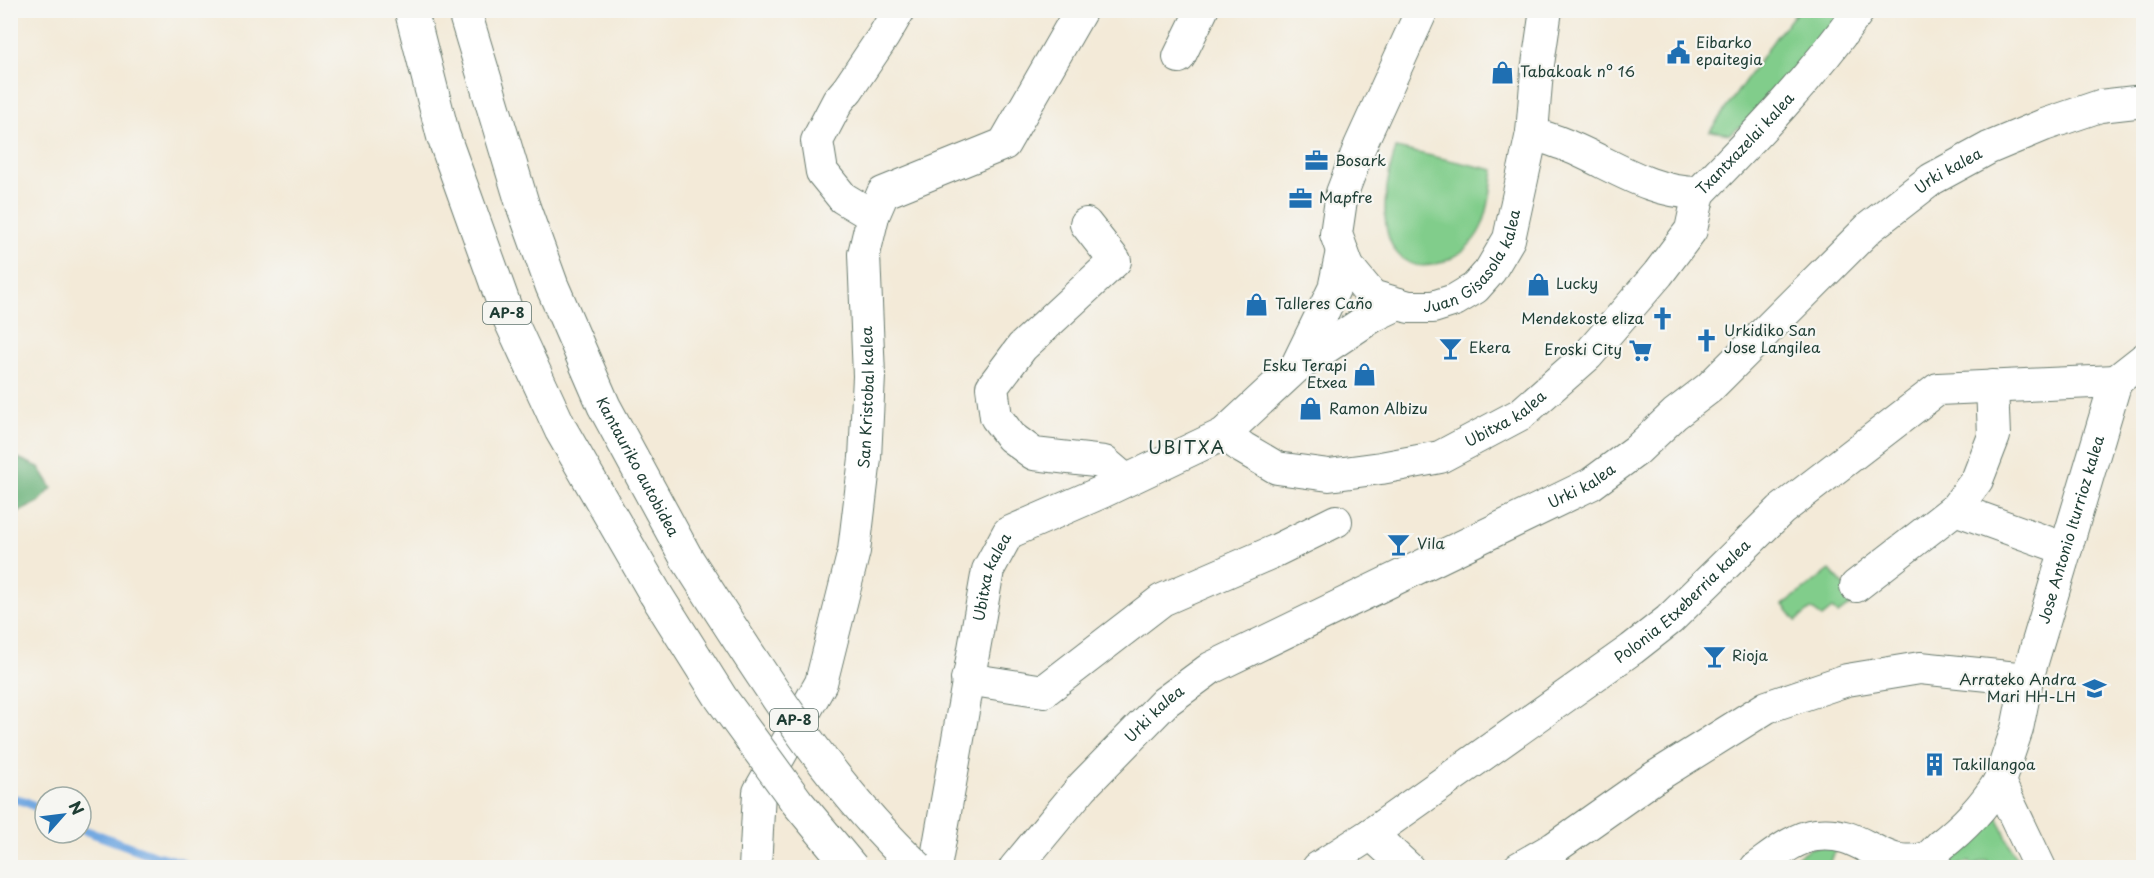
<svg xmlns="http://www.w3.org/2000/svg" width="2154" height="878" viewBox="0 0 2154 878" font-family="'Playpen Sans',sans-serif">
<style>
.green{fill:#81cd8b;stroke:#508560;stroke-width:1.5}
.forest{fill:#68b077;stroke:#447656;stroke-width:1.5}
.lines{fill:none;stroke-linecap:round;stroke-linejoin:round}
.stream{stroke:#73a9e1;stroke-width:9}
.minor-casing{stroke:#697a6d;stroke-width:34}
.highway-casing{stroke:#697a6d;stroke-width:35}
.minor{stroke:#fff;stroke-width:32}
.highway{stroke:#fff;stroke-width:33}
.highway-bridge-casing{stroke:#697a6d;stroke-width:35;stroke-linecap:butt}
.highway-bridge{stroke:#fff;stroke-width:33}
.labels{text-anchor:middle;stroke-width:4.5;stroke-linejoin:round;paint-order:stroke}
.shield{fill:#f6f6f2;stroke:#60746d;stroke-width:1.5}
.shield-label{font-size:14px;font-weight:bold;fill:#1f3d34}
.poi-label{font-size:15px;fill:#1f3d34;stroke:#f6f6f2;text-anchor:start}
.street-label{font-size:15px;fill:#1f3d34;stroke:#f6f6f2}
.quarter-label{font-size:18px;letter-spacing:1.5px;fill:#1f3d34;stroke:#f6f6f2}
</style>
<rect width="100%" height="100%" fill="#f6f6f2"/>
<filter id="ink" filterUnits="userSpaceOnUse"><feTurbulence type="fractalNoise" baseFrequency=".0167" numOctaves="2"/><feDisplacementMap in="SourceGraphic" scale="12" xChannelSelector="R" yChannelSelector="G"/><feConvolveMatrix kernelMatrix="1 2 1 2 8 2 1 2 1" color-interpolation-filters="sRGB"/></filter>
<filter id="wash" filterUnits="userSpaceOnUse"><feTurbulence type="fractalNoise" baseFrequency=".008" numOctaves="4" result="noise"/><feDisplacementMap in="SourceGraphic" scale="24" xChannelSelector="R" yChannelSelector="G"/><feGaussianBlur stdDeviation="1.35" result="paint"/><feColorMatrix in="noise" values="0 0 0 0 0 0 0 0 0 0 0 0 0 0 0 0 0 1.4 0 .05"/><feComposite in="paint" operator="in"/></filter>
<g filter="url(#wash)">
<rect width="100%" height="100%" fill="#f3ead8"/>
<!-- green -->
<g class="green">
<polygon points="1798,11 1849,11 1788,92 1730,134 1710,131 1776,37"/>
<path d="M1396,148L1494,170C1491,189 1489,211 1481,228C1472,246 1458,257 1440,263C1402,275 1385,246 1385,211C1385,190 1390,168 1396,148Z"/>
<polygon points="1830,570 1857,600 1838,614 1832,609 1822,617 1811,609 1796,621 1783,605"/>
<polygon points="1997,816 2020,867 1990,867 1987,860 1972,865 1970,861 1953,867 1910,868"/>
<polygon points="1838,843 1829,867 1780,868 1810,848"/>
</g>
<!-- forest -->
<polygon class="forest" points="11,455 39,467 52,488 39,502 11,516"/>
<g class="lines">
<!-- stream -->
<g class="stream">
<polyline points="10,798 24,801 45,811"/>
<polyline points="81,829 153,855 181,862 189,868"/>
</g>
</g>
</g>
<g filter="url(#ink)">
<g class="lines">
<defs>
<g id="minor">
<path id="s1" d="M1422,10L1360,146L1342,193L1336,234L1348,267L1372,296L1409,307H1433L1455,300L1475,288L1490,271L1509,239L1532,133L1537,71L1546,10"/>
<polyline points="1179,57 1202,10"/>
<path id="s2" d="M1532,133C1542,137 1553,140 1563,144C1609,162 1648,193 1699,193C1756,135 1812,77 1859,10"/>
<polyline points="873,216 843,198 822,172 817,141 838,101 848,89 883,37 899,10"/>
<polyline points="1086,224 1115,261 1022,347 992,387 996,417 1011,437 1034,454 1104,462 1125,480"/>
<polyline points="1297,365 1334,289 1342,251"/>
<polyline points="2116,381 2144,359"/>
<path id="s3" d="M1224,434L1243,448L1277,468L1329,475L1381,468L1440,457L1521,414L1588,355L1658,274L1691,230L1699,193"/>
<polyline points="1955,509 2066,549"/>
<polyline points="1856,586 1955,509 1977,480 1994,436 1992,386"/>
<polyline points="967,679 1044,691 1162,600 1275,551 1336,521"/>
<polyline points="1371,834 1408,868"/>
<path id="s4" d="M755,868L759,792L821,683L854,551L865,458L869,376L864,254L873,216L883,193L1004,144L1081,10"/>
<path id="s5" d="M935,868L988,570L1008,533L1102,492L1224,434L1295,368L1373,316L1398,304"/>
<path id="s6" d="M1015,868L1083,786L1165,702L1211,668L1591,484L1637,450L1675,414L1709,388L1870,227L1932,179L1989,148L2044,125L2100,106L2144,101"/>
<path id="s7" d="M1318,868L1371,834L1632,649L1669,620L1781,510L1938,389L2116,381"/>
<polyline points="1519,868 1554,848 1652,779 1767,707 1847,680 1920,668 2027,679"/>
<path d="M1756,868C1773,856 1795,837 1816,835C1851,831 1864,849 1894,859C1901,861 1919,861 1926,858C1931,856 1936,850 1940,846C1963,828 1984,806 1999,782"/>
<path id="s8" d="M2040,868L1999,782L2017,729L2027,679L2116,381"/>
</g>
<g id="highway">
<polyline points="411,10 443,135 507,313 561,430 655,593"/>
<path id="s9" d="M464,10L523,206L552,286L604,406L687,559"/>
</g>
</defs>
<!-- minor casing -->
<use href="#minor" class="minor-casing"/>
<!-- highway casing -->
<use href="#highway" class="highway-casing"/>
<!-- minor -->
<use href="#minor" class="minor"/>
<!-- highway -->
<use href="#highway" class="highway"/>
<defs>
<g id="highway-bridge">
<path d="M687,559C756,666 825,781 918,868"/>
<polyline points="655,593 721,698 797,802 852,868"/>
</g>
</defs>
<!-- highway-bridge casing -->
<use href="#highway-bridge" class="highway-bridge-casing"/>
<!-- highway-bridge -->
<use href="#highway-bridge" class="highway-bridge"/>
</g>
</g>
<!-- icons -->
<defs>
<symbol id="civic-bare" viewBox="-9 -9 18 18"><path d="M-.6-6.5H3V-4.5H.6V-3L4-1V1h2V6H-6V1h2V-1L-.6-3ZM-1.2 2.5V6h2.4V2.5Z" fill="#1f6fb2" stroke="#f6f6f2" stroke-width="2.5" paint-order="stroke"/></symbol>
<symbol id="shop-bare" viewBox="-9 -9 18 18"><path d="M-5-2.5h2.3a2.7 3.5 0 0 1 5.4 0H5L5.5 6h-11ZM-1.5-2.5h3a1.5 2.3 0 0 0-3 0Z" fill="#1f6fb2" stroke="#f6f6f2" stroke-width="2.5" paint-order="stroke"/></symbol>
<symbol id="office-bare" viewBox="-9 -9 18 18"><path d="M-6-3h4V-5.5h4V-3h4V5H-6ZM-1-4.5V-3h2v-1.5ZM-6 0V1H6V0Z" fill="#1f6fb2" stroke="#f6f6f2" stroke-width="2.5" paint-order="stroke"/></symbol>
<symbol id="church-bare" viewBox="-9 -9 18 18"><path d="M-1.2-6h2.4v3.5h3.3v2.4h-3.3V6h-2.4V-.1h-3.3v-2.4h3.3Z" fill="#1f6fb2" stroke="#f6f6f2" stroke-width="2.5" paint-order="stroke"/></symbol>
<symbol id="bar-bare" viewBox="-9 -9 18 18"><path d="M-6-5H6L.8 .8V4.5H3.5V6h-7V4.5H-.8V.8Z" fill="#1f6fb2" stroke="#f6f6f2" stroke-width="2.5" paint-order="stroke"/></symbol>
<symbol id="supermarket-bare" viewBox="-9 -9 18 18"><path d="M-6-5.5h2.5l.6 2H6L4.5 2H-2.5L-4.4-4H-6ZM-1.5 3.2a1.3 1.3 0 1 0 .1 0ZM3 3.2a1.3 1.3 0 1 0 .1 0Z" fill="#1f6fb2" stroke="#f6f6f2" stroke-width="2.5" paint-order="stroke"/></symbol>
<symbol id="school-bare" viewBox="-9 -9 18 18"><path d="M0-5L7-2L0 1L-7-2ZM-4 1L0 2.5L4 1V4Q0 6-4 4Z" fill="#1f6fb2" stroke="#f6f6f2" stroke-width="2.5" paint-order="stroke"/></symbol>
<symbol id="building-bare" viewBox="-9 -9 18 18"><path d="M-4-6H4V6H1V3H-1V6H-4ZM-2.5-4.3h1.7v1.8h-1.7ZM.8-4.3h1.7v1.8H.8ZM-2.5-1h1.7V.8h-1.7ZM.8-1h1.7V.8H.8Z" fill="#1f6fb2" stroke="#f6f6f2" stroke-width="2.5" paint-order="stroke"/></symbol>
</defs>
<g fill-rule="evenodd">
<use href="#civic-bare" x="1662" y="36" width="33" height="33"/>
<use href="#shop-bare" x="1486" y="56" width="33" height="33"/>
<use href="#office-bare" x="1300" y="144" width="33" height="33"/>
<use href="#office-bare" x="1284" y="182" width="33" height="33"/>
<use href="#shop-bare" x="1522" y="268" width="33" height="33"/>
<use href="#shop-bare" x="1240" y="288" width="33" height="33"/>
<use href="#church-bare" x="1646" y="302" width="33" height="33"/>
<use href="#church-bare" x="1690" y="324" width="33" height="33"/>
<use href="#bar-bare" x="1434" y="332" width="33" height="33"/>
<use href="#supermarket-bare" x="1624" y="334" width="33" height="33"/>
<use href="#shop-bare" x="1348" y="358" width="33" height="33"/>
<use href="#shop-bare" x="1294" y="392" width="33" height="33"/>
<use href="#bar-bare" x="1382" y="528" width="33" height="33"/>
<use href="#bar-bare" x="1698" y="640" width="33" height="33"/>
<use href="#school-bare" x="2078" y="672" width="33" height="33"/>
<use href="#building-bare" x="1918" y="748" width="33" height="33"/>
</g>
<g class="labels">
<!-- shield labels -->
<g class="shield">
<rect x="483" y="302" width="48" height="22" rx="4.5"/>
<rect x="770" y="709" width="48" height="22" rx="4.5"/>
</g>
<g class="shield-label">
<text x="507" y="318">AP-8</text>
<text x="794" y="725">AP-8</text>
</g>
<!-- poi labels -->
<g class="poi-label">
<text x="1696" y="48">Eibarko<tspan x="1696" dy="17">epaitegia</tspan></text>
<text x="1520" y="77">Tabakoak nº 16</text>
<text x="1335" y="166">Bosark</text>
<text x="1319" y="203">Mapfre</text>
<text x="1556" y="289">Lucky</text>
<text x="1275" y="309">Talleres Caño</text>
<text x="1644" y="324" text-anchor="end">Mendekoste eliza</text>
<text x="1724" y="336">Urkidiko San<tspan x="1724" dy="17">Jose Langilea</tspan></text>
<text x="1469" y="353">Ekera</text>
<text x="1622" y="355" text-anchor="end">Eroski City</text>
<text x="1347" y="371" text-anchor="end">Esku Terapi<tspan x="1347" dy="17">Etxea</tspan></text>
<text x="1329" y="414">Ramon Albizu</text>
<text x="1417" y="549">Vila</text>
<text x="1732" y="661">Rioja</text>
<text x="2076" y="685" text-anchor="end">Arrateko Andra<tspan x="2076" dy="17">Mari HH-LH</tspan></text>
<text x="1952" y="770">Takillangoa</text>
</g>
<!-- street labels -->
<g class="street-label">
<text dy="5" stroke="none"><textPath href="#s2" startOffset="246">Txantxazelai kalea</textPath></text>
<text dy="5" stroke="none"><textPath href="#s6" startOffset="1180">Urki kalea</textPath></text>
<text dy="5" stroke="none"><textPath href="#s1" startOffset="440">Juan Gisasola kalea</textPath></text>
<text dy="5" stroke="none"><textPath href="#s4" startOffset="492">San Kristobal kalea</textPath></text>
<text dy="5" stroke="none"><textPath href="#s3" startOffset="304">Ubitxa kalea</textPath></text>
<text dy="5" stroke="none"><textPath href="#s9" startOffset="490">Kantauriko autobidea</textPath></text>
<text dy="5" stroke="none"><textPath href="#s6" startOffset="694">Urki kalea</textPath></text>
<text dy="5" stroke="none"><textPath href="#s8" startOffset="358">Jose Antonio Iturrioz kalea</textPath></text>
<text dy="5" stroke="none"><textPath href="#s5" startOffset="297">Ubitxa kalea</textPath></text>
<text dy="5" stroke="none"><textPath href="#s7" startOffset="452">Polonia Etxeberria kalea</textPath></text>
<text dy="5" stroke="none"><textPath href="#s6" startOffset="208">Urki kalea</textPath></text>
</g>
<!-- quarter labels -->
<g class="quarter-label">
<text x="1187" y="454">UBITXA</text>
</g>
</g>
<!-- margin -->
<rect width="2154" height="878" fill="none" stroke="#f6f6f2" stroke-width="36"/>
<!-- north arrow -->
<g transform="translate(63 815) rotate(62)"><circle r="28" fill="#f6f6f2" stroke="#a0aca6" stroke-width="1.5"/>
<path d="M0-4.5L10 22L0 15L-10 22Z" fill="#1f6fb2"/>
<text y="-9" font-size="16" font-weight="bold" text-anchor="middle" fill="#1f3d34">N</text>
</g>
</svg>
